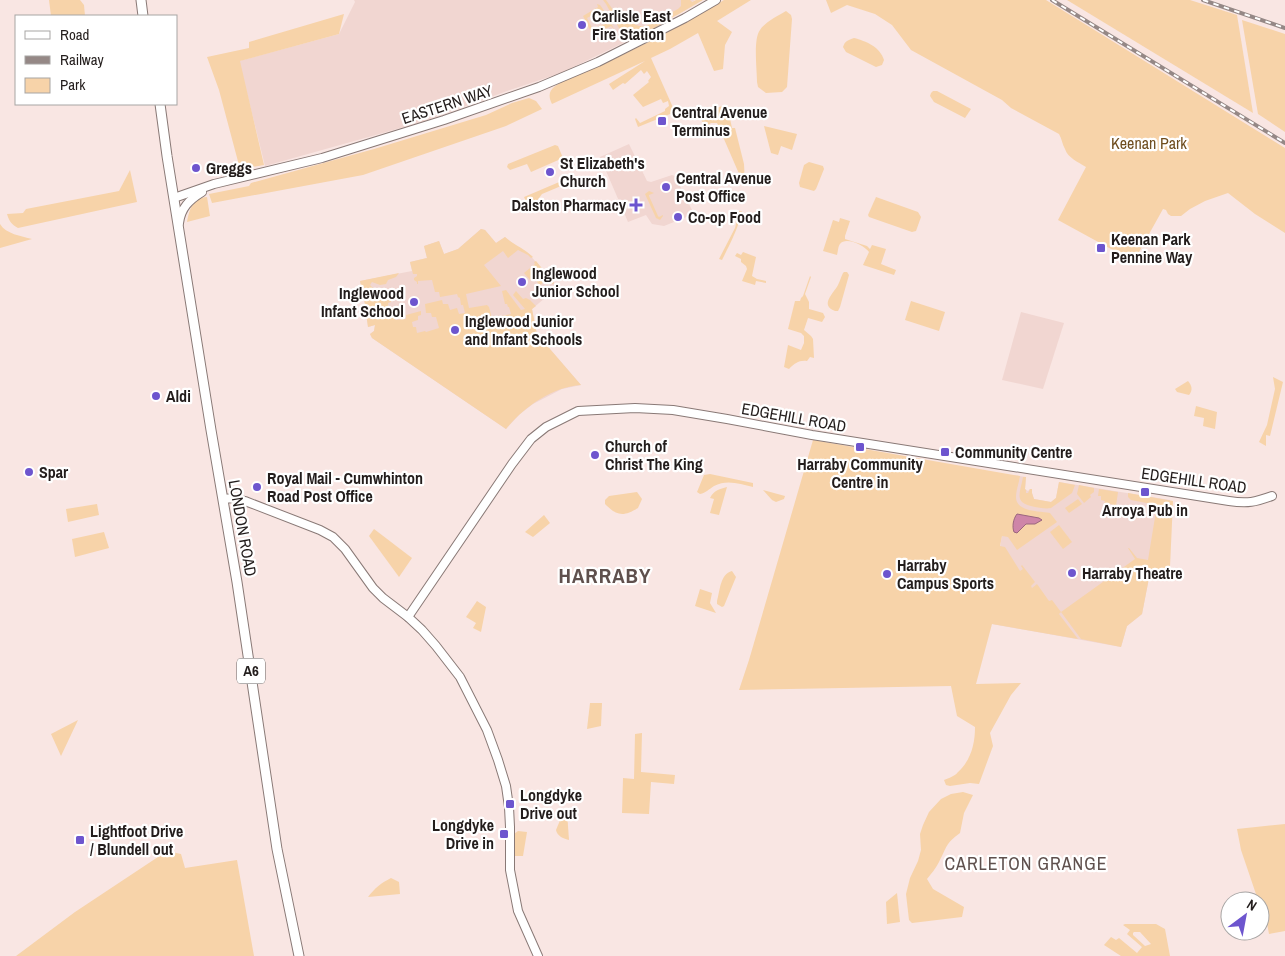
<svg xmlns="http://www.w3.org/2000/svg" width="1285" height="956" viewBox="0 0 1285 956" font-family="'Archivo Narrow',sans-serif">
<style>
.built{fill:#f1d6d1}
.green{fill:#f7d3a9;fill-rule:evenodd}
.water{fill:#ce85a8;stroke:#9b667e}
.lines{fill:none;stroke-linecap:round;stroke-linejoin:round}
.secondary-casing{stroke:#897976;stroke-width:10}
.primary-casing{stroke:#897976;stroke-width:11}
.secondary{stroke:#fff;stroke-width:8}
.primary{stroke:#fff;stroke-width:9}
.rail-casing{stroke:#958886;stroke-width:4}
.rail{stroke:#fff;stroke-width:2;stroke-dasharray:5.5;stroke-linecap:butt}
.poi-dot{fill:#6d55ce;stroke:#fff;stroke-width:2}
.labels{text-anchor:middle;stroke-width:4.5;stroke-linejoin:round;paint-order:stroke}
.shield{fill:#fff;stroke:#656160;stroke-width:1}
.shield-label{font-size:15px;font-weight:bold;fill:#231d1c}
.poi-label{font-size:16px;font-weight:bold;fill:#231d1c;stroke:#fff;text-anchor:start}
.street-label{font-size:16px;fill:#231d1c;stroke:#fff}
.park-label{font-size:16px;fill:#6f4d1e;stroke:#fff}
.neighbourhood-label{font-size:18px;letter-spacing:1px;fill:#5f504d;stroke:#fff}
.district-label{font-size:21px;font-weight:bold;letter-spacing:1px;fill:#5f504d;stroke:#fff}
</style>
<rect width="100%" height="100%" fill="#f9e6e3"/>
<!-- built -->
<g class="built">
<polygon points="354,0 695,0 623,43 561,73 510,90 422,122 265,166 239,61 339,34 355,2"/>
<polygon points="629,144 647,181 651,182 672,175 675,176 694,214 664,226 652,224 646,215 628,222 600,157"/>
<polygon points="481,229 485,230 496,243 505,237 512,243 528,253 558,287 532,309 536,332 538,335 581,385 562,389 533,404 520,414 506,429 372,338 370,334 374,331 375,325 368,327 364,298 360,281 412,271 410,262 427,258 424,246 439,241 444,254 458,249"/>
<polygon points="1021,312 1064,323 1043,389 1002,380"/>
<polygon points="1013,475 1026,477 1025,489 1028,491 1030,489 1032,489 1032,493 1034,499 1051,502 1056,498 1059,482 1170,500 1163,569 1149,578 1142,614 1127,626 1121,647 992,624 1005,547 1000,547"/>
</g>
<!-- green -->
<g class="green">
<polygon points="49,0 80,0 84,5 85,16 51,16"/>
<path d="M603,0H606L616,14L621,19L639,26H646L678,9L681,6V0H690L692,2L696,0H703C695,5 687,9 679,14C662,22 645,37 626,41L606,4Z"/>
<path d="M724,0H751L717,21L732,32L725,45L723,69L714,71L698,33L670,49L651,58L675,112L638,127L635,119L636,118L640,123L665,111V109L669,106L668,101L663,103L661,99L643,107L633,95L649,82L648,81L651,77L647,71L644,74L641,70L625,84L623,83L613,90L609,84L645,61L552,104C549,98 548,92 554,87C565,78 585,73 599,66C641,46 684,25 724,0Z"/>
<path d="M826,0H1046L1285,148V233L1255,214L1228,193L1205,201L1190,209L1181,216H1171L1168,214L1166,210L1163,209L1134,261H1133L1058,220L1086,167C1078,162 1068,158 1065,149C1062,144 1062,139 1059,134L1011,108L1002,100L911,50L892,25L875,14L847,5L831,13Z"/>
<polygon points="1067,0 1190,0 1237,15 1253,113"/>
<polygon points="597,4 600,5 605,12 605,13 602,10 587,18 595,34 593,36 583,16 598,7"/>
<path d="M786,11L791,15L792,19L787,87L782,92L766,93L758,87L757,82C757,70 753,39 760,30C764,23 779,15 786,11Z"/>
<polygon points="344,14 339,34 240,61 264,165 240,169 219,90 207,57 249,48 249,42"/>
<polygon points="607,18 609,19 614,29 611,26 597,33 596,33 595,28 609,22"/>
<polygon points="1242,20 1285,34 1285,132 1258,114"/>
<path d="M854,38C866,41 880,47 884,60L882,65L876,67L846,52L843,47C845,41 848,40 854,38Z"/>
<polygon points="933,91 937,91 971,109 965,118 934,102 930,96 931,93"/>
<polygon points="529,98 536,101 542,109 506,126 363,175 212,203 209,194 249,186 251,183 374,149 486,115 512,103"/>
<path d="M722,106C729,105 732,107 733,113L729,114L732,128H735L744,164L745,183H742V178L740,176L717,123H711L708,125L707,122L703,124L700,114Z"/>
<polygon points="764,126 797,134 792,150 781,146 778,155 771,153"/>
<polygon points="555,145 558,146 563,158 531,172 527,164 510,170 507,167 508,164"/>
<polygon points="809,162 823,166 824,169 816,189 814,191 800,187 799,183 804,165"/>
<path d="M130,170L137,202L18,228C12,225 9,221 7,214L23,213L26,209L119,191Z"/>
<polygon points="571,177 573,181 542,194 530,210 524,197"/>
<polygon points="649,191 654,193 649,195 649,196 658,216 659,217 663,215 663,216 660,220 656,218 645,194"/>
<path d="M207,197L210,216L187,222C188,215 191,203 198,199C201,198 204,197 207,197Z"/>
<polygon points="876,197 918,212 921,217 916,231 912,232 869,217 868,215"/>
<path d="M739,211H742C738,229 730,244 722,260L719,259L735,228Z"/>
<path d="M840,218L850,221L845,236V239L867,246L870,249L872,245L886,249L881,264L896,270L894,275L863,265L869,252C865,246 846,236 840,244C838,246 838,252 837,255L823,251L833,220L839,222Z"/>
<path d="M0,224C6,234 21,236 32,239L0,248Z"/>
<path d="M481,229L485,230L496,243L505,237C514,245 525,249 533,257L531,258L528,255L518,250L508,258L503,251L484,265L501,286L466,294L469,308L487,305L489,307L492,318L511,314L509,307H508L507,304H505L502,291L506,290L521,310L525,309L513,295L516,291L523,299L526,298L530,300L536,306L532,309L537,334L581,385C552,387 524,407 506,429L372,338L370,334L374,331L375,325L368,327L364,298L360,281L399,273L396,277L388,280L386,284L380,285L372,282L370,285L373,288L374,297L388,295V297H390L391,302L388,303L390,316H394L395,320L406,319V315L421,311V315L418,316V320L412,322L413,327H416L417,333L425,331L426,332L439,328L436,317H432L431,313H426L425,304L442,300L443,304H448L450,310L457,308L459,314L465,313L463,305H461L460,298L458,297L457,294L440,297L439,292H435L432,280L418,281V284H417V282L414,280V278L417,276V274H413L410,262L427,258L424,246L439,241L444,254L458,249Z"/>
<polygon points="743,252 756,257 752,276 757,279 766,281 766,283 756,281 755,285 742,281 747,269 746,266 741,262 741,259 735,256 737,253 741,255"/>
<polygon points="536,261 554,283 555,283 552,284 547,279 538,287 537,285 538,283 533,277 530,280 524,273 535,264 534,262"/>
<path d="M844,272H847L849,275L840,307L838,311H835C819,305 834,293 838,285C840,281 841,277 843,273Z"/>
<path d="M810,276L811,277L805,294L809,302V309L823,313L825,317L822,322L808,318L804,330L811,336L813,339L814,358L810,357L807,361C799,360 795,363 789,369L784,367L788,345L801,350L804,343V336L801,333L788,329L795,301H800L801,298L803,296Z"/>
<polygon points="911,301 945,312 939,331 905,320"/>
<polygon points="1273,377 1283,382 1270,436 1266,435 1266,446 1259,442 1267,425 1275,389"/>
<path d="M1188,381C1192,386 1193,390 1189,395L1177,392L1175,389Z"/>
<polygon points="1196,406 1217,412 1215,429 1203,426 1204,418 1194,416"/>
<path d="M813,440L1020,476C1019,483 1016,490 1016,497C1016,512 1039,511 1050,513L1057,522L1017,550L1008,537L1002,536L1000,546L1005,547L1020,571L1023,569L1021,566L1022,565L1035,582L1031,586L1032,588L1037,584L1049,601L1052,600L1061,612L1135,559L1128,548H1129L1137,558L1148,560L1157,505L1131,500L1128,497V493L1173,501L1170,567L1149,578L1142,614L1127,626L1121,647L1081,639L1061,612L1059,614L1078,639L992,624L976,684L1021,683L1011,695L990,733L993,746L979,784L970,783L950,786L946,785L944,780C949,778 955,776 958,772C971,760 975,744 975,727L957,716L951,686L739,690L749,660Z"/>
<path d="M710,474L753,483V487C740,484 727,479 714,486C709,489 706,493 700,494L697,492L704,475Z"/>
<path d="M1023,477H1026L1025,489L1026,490V493H1028L1030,489H1032V493L1034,499L1051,502L1056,498L1059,482L1075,485L1072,493L1051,508C1046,509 1041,508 1035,507C1013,503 1020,494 1023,477Z"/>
<polygon points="1079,485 1094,488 1094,492 1090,495 1091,497 1084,503 1077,494"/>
<path d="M727,487L719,515L710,513L714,499L710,498C714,490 720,489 727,487Z"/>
<polygon points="1099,489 1118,492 1115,513 1111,513 1112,504 1104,504 1105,501 1101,500 1101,496 1098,496"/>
<polygon points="763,490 785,496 784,499 776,502 772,500"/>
<path d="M637,492L642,499L638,508C623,517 617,516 605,504V500L609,496Z"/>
<polygon points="1078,499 1082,504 1069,513 1065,508"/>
<polygon points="97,504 99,515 68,522 66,509"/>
<polygon points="544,515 550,523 533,537 525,532"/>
<polygon points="1059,525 1072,542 1063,549 1050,532"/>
<polygon points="374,529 412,558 399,577 369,536"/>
<polygon points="104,532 109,548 75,557 72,539"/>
<path d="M732,571L736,577L724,606L722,607L717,604V601C720,591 720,574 732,571Z"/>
<polygon points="700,589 712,593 710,603 716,613 695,606"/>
<polygon points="477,601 486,607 481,632 473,628 476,623 466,617"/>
<polygon points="590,703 602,703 601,726 587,729"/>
<polygon points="78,720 61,756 51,734"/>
<polygon points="642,733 641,772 675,775 674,784 651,782 649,814 622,813 623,778 634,779 635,734"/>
<path d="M963,792L973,795L964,813L960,833C945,844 947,847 939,862C936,868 931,874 927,879L933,889L964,907L962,917L912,923L909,920L906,894L910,878L918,861L921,850L920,834L923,825L929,812L941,799L951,794Z"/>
<path d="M567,812L569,840C564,839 557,836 556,830L563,813Z"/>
<polygon points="1285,824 1285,931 1269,934 1266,918 1260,904 1260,901 1258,900 1241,850 1237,829"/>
<polygon points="518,831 527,832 523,856 514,856 514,834"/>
<polygon points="167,851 181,854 185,868 237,860 254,956 16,956 75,912"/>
<path d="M391,878L399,882L400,894L368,897C375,888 381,883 391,878Z"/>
<polygon points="897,893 900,922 887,924 886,902"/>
<path d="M1125,924H1156L1165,929L1170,956H1121L1104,945L1111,937L1116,940L1119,938L1137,953L1142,947L1127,934L1130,930L1123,925ZM1134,932H1140L1151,944L1145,946L1133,935V933Z"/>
</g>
<!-- water -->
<path class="water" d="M1017,514L1039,518L1042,520L1035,524H1026L1017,533L1014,532C1012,527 1013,519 1017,514Z"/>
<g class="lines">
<defs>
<g id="secondary">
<polyline points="174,198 214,184 322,158 444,120 539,87 598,62 685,18 716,0"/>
<path d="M179,223C181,208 189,200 202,192"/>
<polyline points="223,499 234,498 245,501 320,530 333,537 345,549 373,588 383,598 408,617 422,630 436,646 460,677 487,730 498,760 506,786 509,807 510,827 510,870 518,911 538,956"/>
<path d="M408,617L512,464L531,439L546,427L578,411L635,408L673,410L727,419L812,435L1229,501C1248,504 1255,502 1272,496"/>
</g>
<g id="primary">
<polyline points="141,0 143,16"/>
<polyline points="160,104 167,156 211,430 237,582 277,849 299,956"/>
</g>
</defs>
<!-- secondary casing -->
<use href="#secondary" class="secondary-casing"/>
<!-- primary casing -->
<use href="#primary" class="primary-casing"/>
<!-- secondary -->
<use href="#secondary" class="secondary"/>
<!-- primary -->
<use href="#primary" class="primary"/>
<defs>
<g id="rail">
<polyline points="1052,0 1285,143"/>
<polyline points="1203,0 1285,28"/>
</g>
</defs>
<!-- rail casing -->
<use href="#rail" class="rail-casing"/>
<!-- rail -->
<use href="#rail" class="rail"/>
</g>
<!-- markers -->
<g class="poi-dot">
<circle cx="582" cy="25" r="5"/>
<rect x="657" y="116" width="10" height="10" rx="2.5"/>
<circle cx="196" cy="168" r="5"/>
<circle cx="550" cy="172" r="5"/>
<circle cx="666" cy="187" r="5"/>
<path d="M633.5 197.5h5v5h5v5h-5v5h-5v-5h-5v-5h5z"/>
<circle cx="678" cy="217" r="5"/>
<rect x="1096" y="243" width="10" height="10" rx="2.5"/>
<circle cx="522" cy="282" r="5"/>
<circle cx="414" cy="302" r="5"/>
<circle cx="455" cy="330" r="5"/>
<circle cx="156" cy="396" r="5"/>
<rect x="855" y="442" width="10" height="10" rx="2.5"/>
<rect x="940" y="447" width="10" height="10" rx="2.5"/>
<circle cx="595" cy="455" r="5"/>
<circle cx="29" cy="472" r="5"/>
<circle cx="257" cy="487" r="5"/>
<rect x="1140" y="487" width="10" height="10" rx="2.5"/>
<circle cx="1072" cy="573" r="5"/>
<circle cx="887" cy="574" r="5"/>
<rect x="505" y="799" width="10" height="10" rx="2.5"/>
<rect x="499" y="829" width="10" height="10" rx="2.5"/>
<rect x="75" y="835" width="10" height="10" rx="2.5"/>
</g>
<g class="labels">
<!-- shield labels -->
<rect class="shield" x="237" y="658.5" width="28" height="25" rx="4"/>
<g class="shield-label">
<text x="251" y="676">A6</text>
</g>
<!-- poi labels -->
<g class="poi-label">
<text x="592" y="22">Carlisle East<tspan x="592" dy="18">Fire Station</tspan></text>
<text x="672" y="118">Central Avenue<tspan x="672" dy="18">Terminus</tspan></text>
<text x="560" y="169">St Elizabeth's<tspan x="560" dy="18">Church</tspan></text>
<text x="206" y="174">Greggs</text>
<text x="676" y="184">Central Avenue<tspan x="676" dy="18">Post Office</tspan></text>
<text x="626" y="211" text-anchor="end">Dalston Pharmacy</text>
<text x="688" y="223">Co-op Food</text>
<text x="1111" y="245">Keenan Park<tspan x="1111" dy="18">Pennine Way</tspan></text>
<text x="532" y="279">Inglewood<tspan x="532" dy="18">Junior School</tspan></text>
<text x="404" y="299" text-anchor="end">Inglewood<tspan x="404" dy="18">Infant School</tspan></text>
<text x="465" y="327">Inglewood Junior<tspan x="465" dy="18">and Infant Schools</tspan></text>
<text x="166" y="402">Aldi</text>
<text x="605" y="452">Church of<tspan x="605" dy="18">Christ The King</tspan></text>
<text x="955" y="458">Community Centre</text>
<text x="860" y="470" text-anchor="middle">Harraby Community<tspan x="860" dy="18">Centre in</tspan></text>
<text x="39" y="478">Spar</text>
<text x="267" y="484">Royal Mail - Cumwhinton<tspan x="267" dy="18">Road Post Office</tspan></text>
<text x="1145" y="516" text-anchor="middle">Arroya Pub in</text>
<text x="897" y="571">Harraby<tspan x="897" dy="18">Campus Sports</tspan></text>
<text x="1082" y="579">Harraby Theatre</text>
<text x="520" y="801">Longdyke<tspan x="520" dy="18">Drive out</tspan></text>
<text x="494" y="831" text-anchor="end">Longdyke<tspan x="494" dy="18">Drive in</tspan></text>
<text x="90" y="837">Lightfoot Drive<tspan x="90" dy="18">/ Blundell out</tspan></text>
</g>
<!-- street labels -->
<g class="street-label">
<text transform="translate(447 104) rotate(-18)" y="6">EASTERN WAY</text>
<text transform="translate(794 417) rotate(10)" y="6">EDGEHILL ROAD</text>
<text transform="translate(1194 480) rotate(8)" y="6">EDGEHILL ROAD</text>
<text transform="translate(243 528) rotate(80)" y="6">LONDON ROAD</text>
</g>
<!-- park labels -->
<g class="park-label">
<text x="1149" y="149">Keenan Park</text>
</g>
<!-- neighbourhood labels -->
<g class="neighbourhood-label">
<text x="1026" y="870">CARLETON GRANGE</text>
</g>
<!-- district labels -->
<g class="district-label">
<text x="605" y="583">HARRABY</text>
</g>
</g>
<!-- legend -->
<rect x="15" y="15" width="162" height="90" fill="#ffffff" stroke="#a7a5a4"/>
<rect x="25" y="31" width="25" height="8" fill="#ffffff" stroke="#a7a5a4"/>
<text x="60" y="40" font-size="15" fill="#231d1c">Road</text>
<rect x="25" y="56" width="25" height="8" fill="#958886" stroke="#a7a5a4"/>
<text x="60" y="65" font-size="15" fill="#231d1c">Railway</text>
<rect x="25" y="78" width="25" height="15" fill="#f7d3a9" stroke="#a7a5a4"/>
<text x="60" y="90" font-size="15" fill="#231d1c">Park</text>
<!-- north arrow -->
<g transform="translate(1245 916) rotate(32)"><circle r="24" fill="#ffffff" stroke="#a7a5a4"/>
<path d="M0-4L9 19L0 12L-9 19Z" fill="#6d55ce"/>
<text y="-8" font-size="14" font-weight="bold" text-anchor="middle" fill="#231d1c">N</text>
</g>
</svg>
